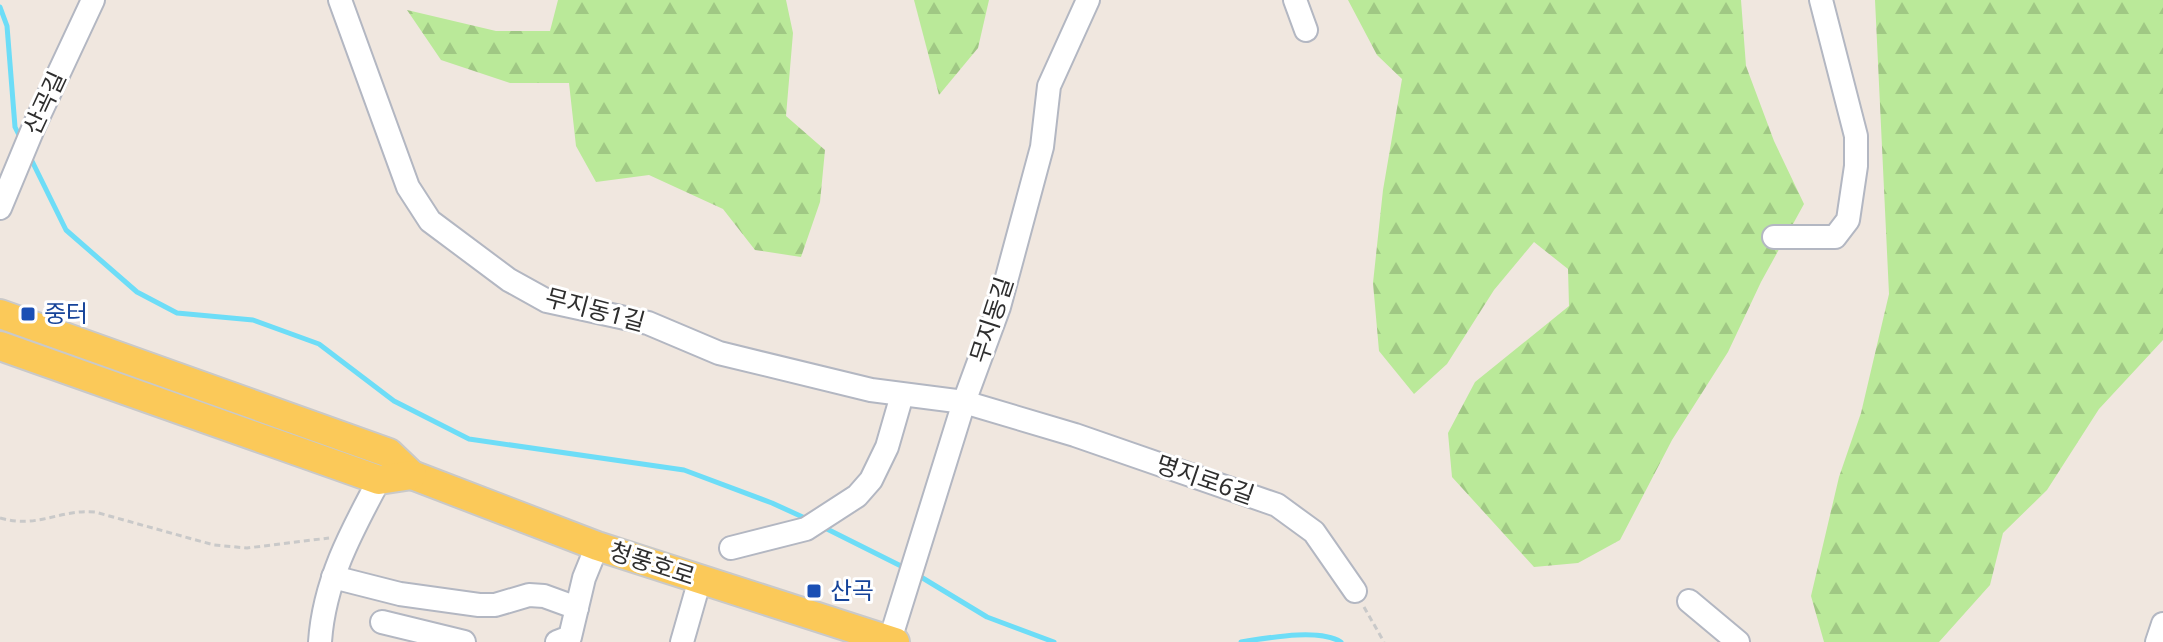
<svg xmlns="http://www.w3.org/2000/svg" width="2163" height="642" viewBox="0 0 2163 642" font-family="'Noto Sans','Noto Sans KR',sans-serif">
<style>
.forest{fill:url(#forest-firs)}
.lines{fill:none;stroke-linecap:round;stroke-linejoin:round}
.stream{stroke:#6dddf7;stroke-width:5}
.minor-casing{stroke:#b3b7c2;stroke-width:26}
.major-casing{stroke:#c9c9c9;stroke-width:32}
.path{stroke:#c9c9c9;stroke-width:3;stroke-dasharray:6 4;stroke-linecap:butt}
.minor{stroke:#fff;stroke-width:22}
.major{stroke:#fbc959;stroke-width:28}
.transit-dot{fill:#1a4fb4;stroke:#fff;stroke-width:3}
.labels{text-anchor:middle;stroke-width:6;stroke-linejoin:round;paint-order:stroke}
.street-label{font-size:24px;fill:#2e2e2e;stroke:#fff}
.transit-label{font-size:24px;fill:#164399;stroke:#fff;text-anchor:start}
</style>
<defs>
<pattern id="forest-firs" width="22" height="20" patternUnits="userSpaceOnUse" patternTransform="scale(2)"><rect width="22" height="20" fill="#bae999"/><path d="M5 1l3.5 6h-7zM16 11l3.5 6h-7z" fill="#a0c884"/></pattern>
</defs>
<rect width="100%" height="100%" fill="#f0e7df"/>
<!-- forest -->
<g class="forest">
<polygon points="558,0 786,0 793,33 786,116 825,150 820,202 801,257 755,250 723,209 649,175 596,182 576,146 569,83 510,83 441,60 407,10 496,31 550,31"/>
<polygon points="914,0 989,0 978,48 939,95"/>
<polygon points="1348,0 1741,0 1746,66 1774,141 1804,204 1761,282 1728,352 1672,440 1620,540 1578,563 1534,567 1452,477 1448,433 1475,382 1569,306 1568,269 1534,242 1494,290 1447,364 1414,394 1379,351 1373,283 1383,190 1402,79 1377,55"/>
<polygon points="1875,0 2163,0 2163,340 2099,409 2047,490 2003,533 1990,585 1939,642 1824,642 1811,596 1839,477 1861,413 1889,294"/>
</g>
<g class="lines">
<!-- stream -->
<g class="stream">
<polyline points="0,7 7,26 15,127 21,139"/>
<polyline points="29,155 66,230 137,292 177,313 253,320 319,344 394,401 469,439 684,470 772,503 807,519"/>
<polyline points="823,527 907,569"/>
<polyline points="916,574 987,617 1054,642"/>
<path d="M1241,642C1267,638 1319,628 1341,642"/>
</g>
<defs>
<g id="minor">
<polyline points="340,0 408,187 430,221 509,280 547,301 648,323 719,353 871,390 964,402 1075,435 1277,505 1314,532 1355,591"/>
<polyline points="1295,0 1306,30"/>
<polyline points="0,208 35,124 93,0"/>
<polyline points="1774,237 1835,237 1848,220 1856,166 1856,136 1821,0"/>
<polyline points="731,548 806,529 857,496 871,480 887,447 902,395"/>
<polyline points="333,577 400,594 479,605 495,605 529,595 544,596 577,608"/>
<polyline points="1689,601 1738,642"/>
<polyline points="382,622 464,642"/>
<polyline points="890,640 964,402 999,307 1042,147 1049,86 1088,0"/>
<path d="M320,642C324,582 351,532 379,480"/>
<polyline points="557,642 570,637 584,578 597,546"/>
<polyline points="682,642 700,579"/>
<polyline points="2157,642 2163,624"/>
</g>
<g id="major">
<polyline points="0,314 389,453 412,475 597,546 895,642"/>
<polyline points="0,346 379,480 412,475"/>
</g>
</defs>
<!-- minor casing -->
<use href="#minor" class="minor-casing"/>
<!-- major casing -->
<use href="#major" class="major-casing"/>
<!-- path -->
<g class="path">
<path d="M0,518C38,529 59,509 95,512L214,545L247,548L329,538"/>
<polyline points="1364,607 1384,642"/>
</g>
<!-- minor -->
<use href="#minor" class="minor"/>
<!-- major -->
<use href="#major" class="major"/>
</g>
<!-- markers -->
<g class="transit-dot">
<rect x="20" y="306" width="16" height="16" rx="4"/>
<rect x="806" y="583" width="16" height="16" rx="4"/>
</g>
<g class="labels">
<!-- street labels -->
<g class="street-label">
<text transform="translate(45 103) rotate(-65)" y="8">산곡길</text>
<text transform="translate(595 310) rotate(15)" y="8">무지동1길</text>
<text transform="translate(992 320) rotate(-72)" y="8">무지동길</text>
<text transform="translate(1205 480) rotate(19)" y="8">명지로6길</text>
<text transform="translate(652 564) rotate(18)" y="8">청풍호로</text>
</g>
<!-- transit labels -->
<g class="transit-label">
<text x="44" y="322">중터</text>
<text x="830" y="599">산곡</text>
</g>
</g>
</svg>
